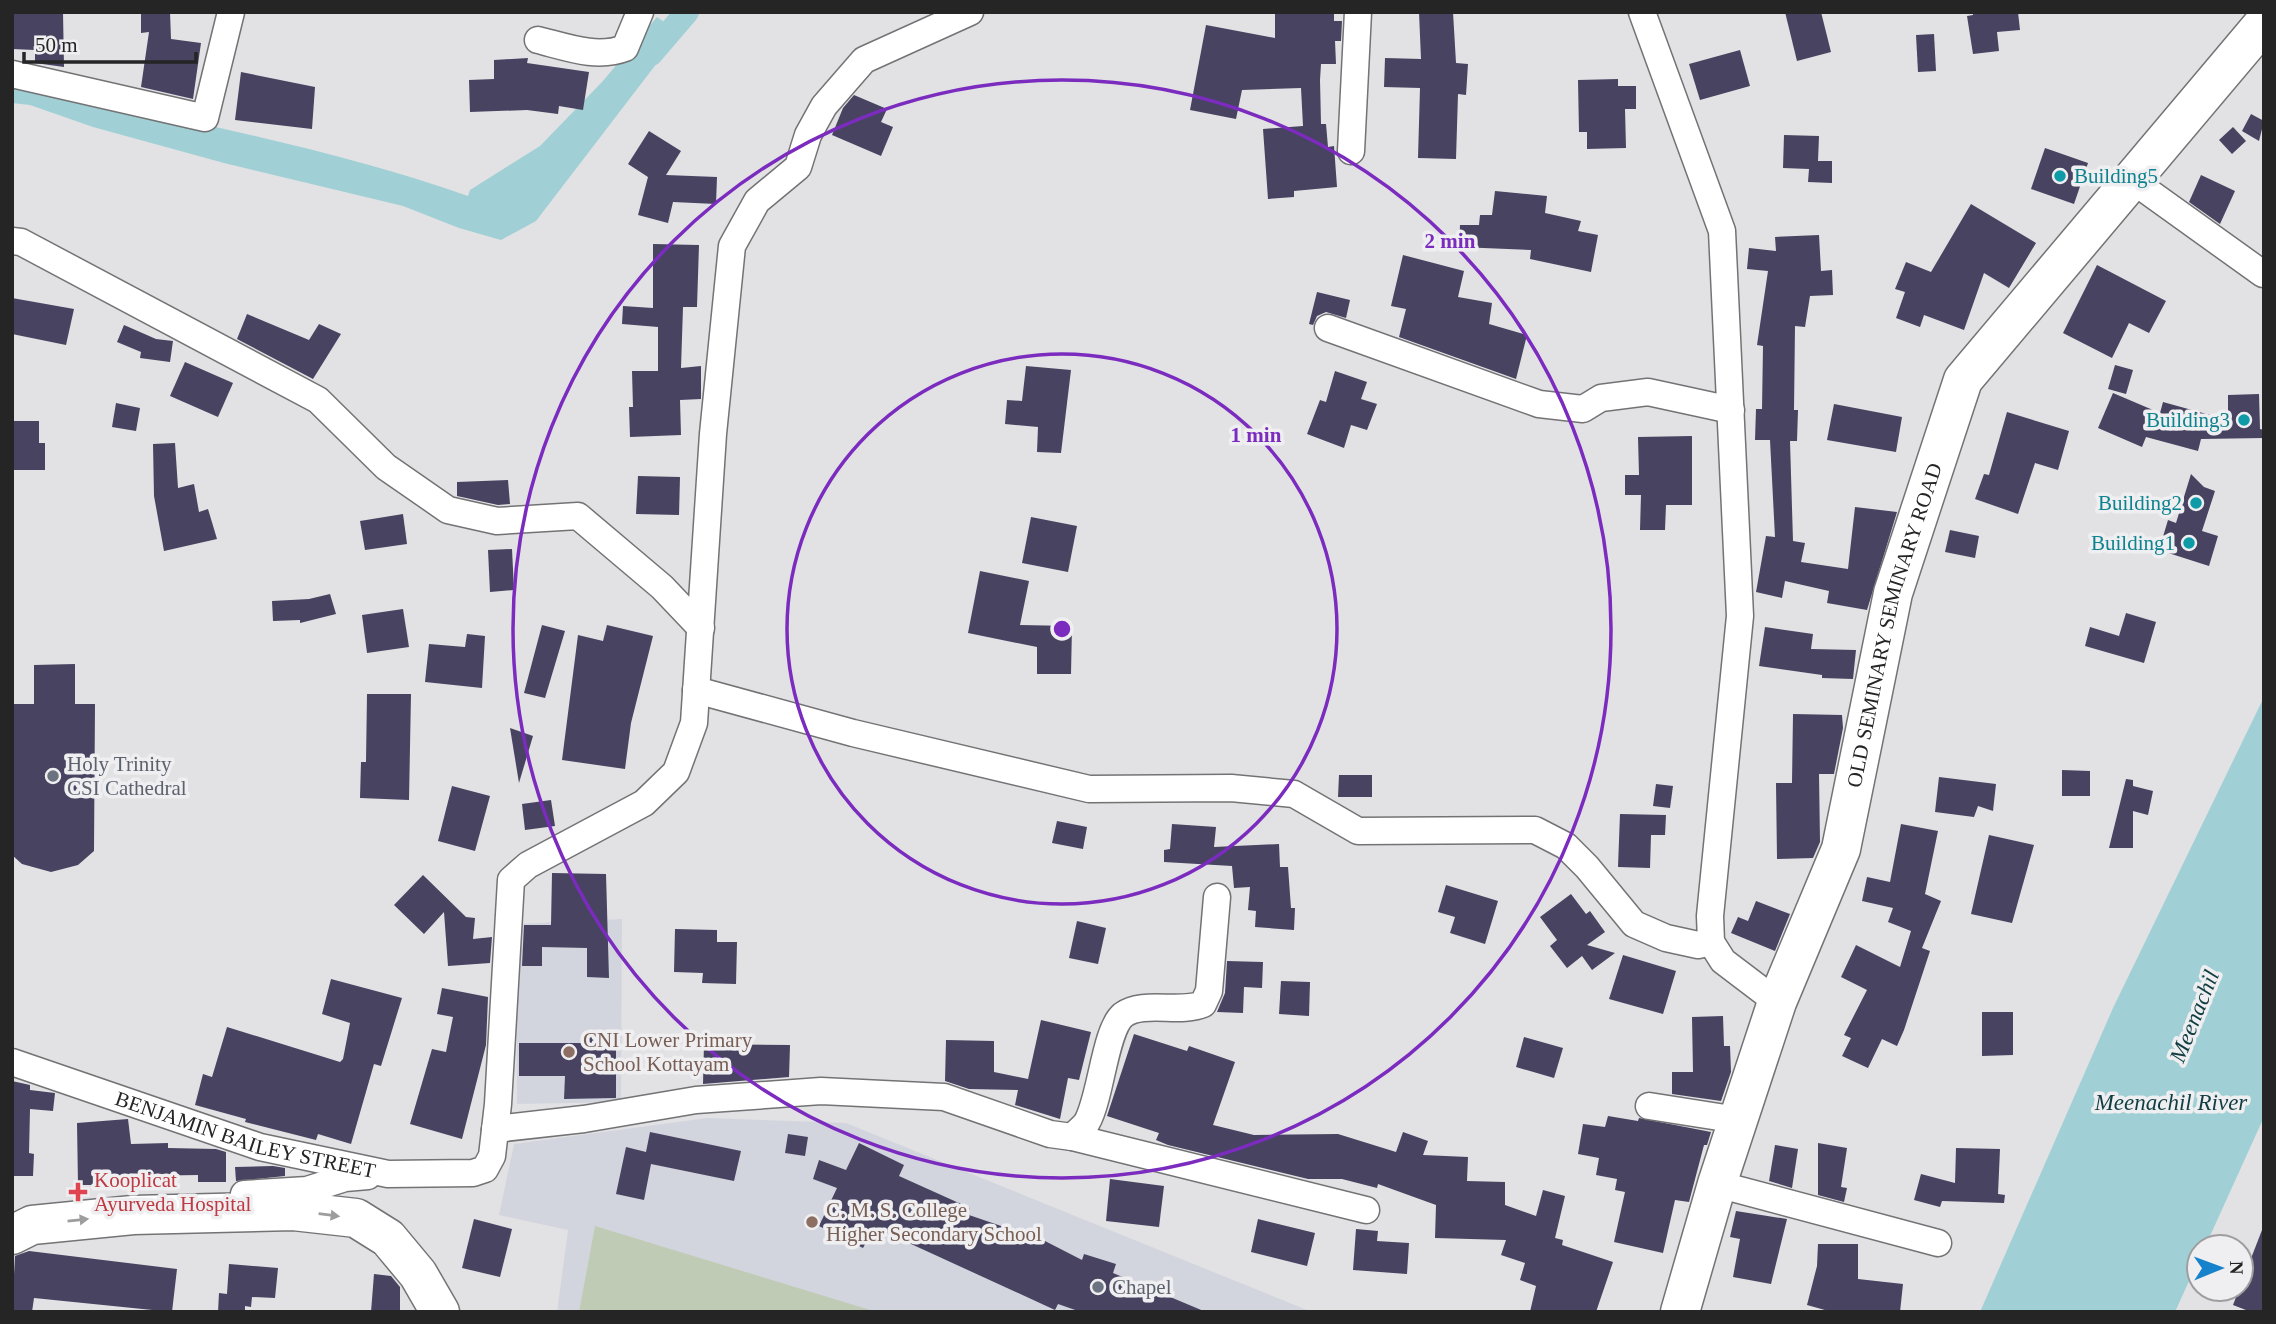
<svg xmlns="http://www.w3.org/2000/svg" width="2276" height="1324" viewBox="0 0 2276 1324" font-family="'Times New Roman',serif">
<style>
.built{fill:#d3d5de}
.green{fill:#c0cbb5}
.water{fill:#a0d0d5}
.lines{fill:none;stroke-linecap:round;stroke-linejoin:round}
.canal{stroke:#a0d0d5;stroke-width:24}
.building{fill:#474361}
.minor-casing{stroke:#737375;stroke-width:29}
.secondary-casing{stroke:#737375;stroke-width:41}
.minor{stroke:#fff;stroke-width:26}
.secondary{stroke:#fff;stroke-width:38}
.oneway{fill:#9d9d9d}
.ring{fill:none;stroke:#7b2cbf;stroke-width:3.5}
.culture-dot{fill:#0f9aa8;stroke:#efeff1;stroke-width:2.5}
.worship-dot{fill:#6b7280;stroke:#efeff1;stroke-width:2.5}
.education-dot{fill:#8d6e63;stroke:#efeff1;stroke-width:2.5}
.health-dot{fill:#e0444e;stroke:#efeff1;stroke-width:2.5}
.labels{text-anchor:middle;stroke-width:7;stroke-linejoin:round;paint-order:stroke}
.culture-label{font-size:21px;fill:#0d838f;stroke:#efeff1;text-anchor:end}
.street-label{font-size:21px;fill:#252526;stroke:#efeff1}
.worship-label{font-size:21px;fill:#5b616d;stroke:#efeff1;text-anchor:start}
.education-label{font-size:21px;fill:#785e54;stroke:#efeff1;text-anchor:start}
.health-label{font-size:21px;fill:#be3a42;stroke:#efeff1;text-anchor:start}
.water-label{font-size:23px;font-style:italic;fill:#0f3d41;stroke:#efeff1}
.centre{fill:#7b2cbf;stroke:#efeff1;stroke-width:3.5}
.ring-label{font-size:21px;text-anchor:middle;font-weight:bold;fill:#7b2cbf;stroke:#efeff1;stroke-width:7;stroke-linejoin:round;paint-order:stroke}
</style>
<rect width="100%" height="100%" fill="#e2e2e4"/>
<!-- built -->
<g class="built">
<polygon points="622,919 621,1102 517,1104 516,924"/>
<polygon points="707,1118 846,1123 1312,1312 557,1312 568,1230 499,1215 514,1144"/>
</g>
<!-- green -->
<polygon class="green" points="595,1226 877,1312 579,1312"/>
<!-- water -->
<g class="water">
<path d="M657,17L680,33L536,221L501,240L459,228L403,206L224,163L93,127L30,105L12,103V81C164,118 320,144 468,196L470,190L540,146L602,82Z"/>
<polygon points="2264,697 2264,1117 2205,1247 2199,1247 2199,1259 2175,1312 1980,1312 2113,1008"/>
</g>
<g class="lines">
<!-- canal -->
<polyline class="canal" points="651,54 687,12"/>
</g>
<!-- building -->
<g class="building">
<polygon points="12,12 63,12 64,67 35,63 35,50 12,49"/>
<polygon points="141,12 170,12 171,39 201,43 193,99 141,87 149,32 141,33"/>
<polygon points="1275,12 1334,12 1334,21 1342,21 1341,41 1335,41 1336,64 1321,64 1320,80 1321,124 1326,124 1328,147 1334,146 1337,187 1294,191 1294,197 1268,199 1263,129 1303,126 1301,88 1242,90 1236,119 1190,110 1206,25 1275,38"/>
<polygon points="1419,12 1453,12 1456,63 1468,64 1466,95 1458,94 1456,159 1418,158 1420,88 1384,87 1385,58 1421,59"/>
<polygon points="1785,12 1821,12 1831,52 1797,61"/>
<polygon points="1973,12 2018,12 2020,30 1997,32 1999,51 1973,54 1967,16 1973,15"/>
<polygon points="1934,34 1936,71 1918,72 1916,35"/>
<polygon points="1740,50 1750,86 1700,100 1689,64"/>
<polygon points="528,58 527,63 589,72 583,110 559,106 558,114 527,110 470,112 469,80 494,79 494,60"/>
<polygon points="241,72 315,87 312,129 235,120"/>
<polygon points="1618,79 1618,86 1636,86 1636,109 1625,109 1626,148 1587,149 1587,132 1579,132 1578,80"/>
<polygon points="854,95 887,109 881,122 893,127 881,156 832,135 843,108"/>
<polygon points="2251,114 2264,121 2259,141 2242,131"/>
<polygon points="2233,127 2246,141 2232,154 2219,140"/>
<polygon points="649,131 681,151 666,175 717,177 716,204 673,202 668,223 638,215 648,177 628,164"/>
<polygon points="1784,135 1819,136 1818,161 1832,161 1832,183 1808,182 1809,169 1783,168"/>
<polygon points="2045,148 2088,163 2074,204 2031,189"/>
<polygon points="2201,175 2235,191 2220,224 2189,202"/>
<polygon points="1495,191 1547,196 1545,213 1581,221 1578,231 1598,235 1591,272 1530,259 1531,250 1459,247 1460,225 1479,225 1480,215 1492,215"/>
<polygon points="1971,204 2036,243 2009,288 1984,273 1964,330 1924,315 1920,327 1896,318 1905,292 1895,289 1906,262 1931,272"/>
<polygon points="1819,235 1821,271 1832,270 1833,295 1810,296 1805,327 1795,326 1794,410 1798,410 1797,441 1790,441 1793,541 1805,543 1801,562 1848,569 1855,507 1897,512 1867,610 1827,603 1829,591 1785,581 1782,598 1756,592 1766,536 1775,537 1770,440 1755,440 1756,409 1762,409 1763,346 1757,345 1768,271 1747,269 1749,248 1776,251 1775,237"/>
<polygon points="653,244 699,245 697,307 683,307 681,368 701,366 701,399 680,400 681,435 630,437 629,407 633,407 632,371 658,371 658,327 622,324 623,306 653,308"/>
<polygon points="1403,255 1464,271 1458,297 1492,303 1489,324 1527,335 1516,379 1399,337 1406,309 1391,306"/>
<polygon points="2097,265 2166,301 2149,333 2129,323 2112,358 2063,333"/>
<polygon points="1317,292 1350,300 1346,318 1326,312 1317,316 1313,325 1309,324"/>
<polygon points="12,298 74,309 66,345 12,334"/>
<polygon points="247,314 309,340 319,324 341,334 313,379 237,339"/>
<polygon points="124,325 156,339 173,341 170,362 140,358 141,352 117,342"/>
<polygon points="185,362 233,383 218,417 170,396"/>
<polygon points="2115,365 2133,370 2126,394 2108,389"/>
<polygon points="1026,366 1071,370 1061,453 1037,452 1038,427 1005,424 1007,400 1022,401"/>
<polygon points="1335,371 1367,382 1361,399 1377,404 1367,430 1351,425 1344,448 1307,434 1320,400 1326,402"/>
<polygon points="2113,393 2160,413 2163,402 2228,420 2228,395 2259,394 2260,429 2264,430 2264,438 2201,439 2198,451 2146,437 2142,447 2098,428"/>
<polygon points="116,403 140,408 136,431 112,427"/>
<polygon points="1834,404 1902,417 1896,452 1827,440"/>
<polygon points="2007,412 2069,431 2058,470 2035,463 2018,514 1975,499 1984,474 1989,475"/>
<polygon points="12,421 39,421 39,443 45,443 45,470 12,470"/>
<polygon points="1692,436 1692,505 1666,505 1665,530 1640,530 1641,495 1625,495 1625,475 1639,475 1638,437"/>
<polygon points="175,443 178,488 194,484 199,512 208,509 217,539 164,551 154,496 153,444"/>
<polygon points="2191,474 2204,487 2215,491 2202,531 2218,536 2209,566 2159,550 2168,520 2176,523"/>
<polygon points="638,476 680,477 679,515 636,514"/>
<polygon points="508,480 510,504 498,505 457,496 457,482"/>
<polygon points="403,514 407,544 365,550 360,521"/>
<polygon points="1031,517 1077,526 1068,572 1022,563"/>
<polygon points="1950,530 1979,536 1975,558 1945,552"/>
<polygon points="512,549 514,590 490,592 488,550"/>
<polygon points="980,571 1029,581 1020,625 1072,626 1071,674 1037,674 1037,647 968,633"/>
<polygon points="330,594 336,614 300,623 300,620 273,621 272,601 309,599"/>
<polygon points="403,609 409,647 367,653 362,615"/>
<polygon points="2126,613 2156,622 2144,663 2085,646 2090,627 2119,636"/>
<polygon points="542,625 565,631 545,698 524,693"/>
<polygon points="607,625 653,636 631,723 625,769 562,760 578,635 603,641"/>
<polygon points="1765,627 1813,634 1811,649 1856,650 1853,679 1822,678 1822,675 1759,666"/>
<polygon points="467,634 485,636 482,688 425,682 429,644 465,647"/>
<polygon points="75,664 75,704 95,704 94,851 78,865 51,872 22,864 12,855 13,704 34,704 34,665"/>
<polygon points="367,694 411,694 409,800 360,798 361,762 366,762"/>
<polygon points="1793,714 1842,715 1843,728 1834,774 1819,774 1820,842 1813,858 1777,859 1776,783 1792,783"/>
<polygon points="510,728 533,736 519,783"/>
<polygon points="2062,770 2090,771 2090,796 2062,796"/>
<polygon points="1339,775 1372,775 1372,797 1338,797"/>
<polygon points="1939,777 1996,784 1993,811 1978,806 1974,817 1935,812"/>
<polygon points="2126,779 2133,780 2133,786 2153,791 2148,815 2133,811 2133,848 2109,848"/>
<polygon points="1656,784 1673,786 1670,808 1653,806"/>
<polygon points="452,786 490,796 475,851 438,841"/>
<polygon points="551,800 555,826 525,830 522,804"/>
<polygon points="1620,814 1666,815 1665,835 1651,835 1650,868 1618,867"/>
<polygon points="1057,821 1087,827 1083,849 1052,843"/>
<polygon points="1172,824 1216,827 1214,847 1279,844 1280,867 1288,867 1291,908 1295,908 1294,930 1255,927 1256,911 1248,910 1250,887 1234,888 1232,866 1164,862 1164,850 1170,849"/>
<polygon points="1901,824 1938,831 1925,894 1941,901 1922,948 1930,951 1904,1030 1897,1046 1882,1039 1868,1068 1842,1056 1851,1038 1844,1035 1867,990 1841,977 1856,945 1900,967 1911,931 1888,922 1893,908 1862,901 1867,877 1890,882"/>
<polygon points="1989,835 2034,845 2012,923 1971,914"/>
<polygon points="552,873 606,874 609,978 587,977 587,948 542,947 542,966 522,966 524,925 551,925"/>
<polygon points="423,875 466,917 475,918 473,939 492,937 490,963 448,966 444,912 424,934 394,905"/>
<polygon points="1446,885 1498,901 1485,944 1450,933 1455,917 1438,912"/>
<polygon points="1571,894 1586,914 1590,911 1605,932 1587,945 1615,953 1592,970 1582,956 1567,968 1550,946 1557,940 1540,917"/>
<polygon points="1756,901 1790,914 1775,951 1731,933 1738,917 1748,921"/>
<polygon points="1077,921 1106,928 1098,964 1069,958"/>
<polygon points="675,929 717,930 717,942 737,942 736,984 702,983 703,973 674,972"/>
<polygon points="1623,955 1676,971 1663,1014 1609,999"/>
<polygon points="1227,961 1263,962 1262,988 1244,987 1243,1013 1217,1012 1225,993"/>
<polygon points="331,979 402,998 381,1066 374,1064 351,1144 318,1134 316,1140 245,1122 246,1119 195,1105 203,1074 212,1077 227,1027 340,1062 343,1059 350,1023 322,1014"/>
<polygon points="1281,981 1310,982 1309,1016 1279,1014"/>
<polygon points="442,988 488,997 486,1045 462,1139 410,1124 432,1049 446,1052 453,1017 437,1014"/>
<polygon points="1982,1012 2013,1012 2013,1055 1982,1056"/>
<polygon points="1723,1016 1724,1046 1730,1046 1731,1072 1721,1101 1672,1094 1672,1072 1693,1072 1692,1017"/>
<polygon points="1041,1020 1091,1032 1079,1080 1068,1078 1060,1119 1015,1105 1018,1090 969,1089 945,1081 946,1040 994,1041 994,1072 1028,1079"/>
<polygon points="585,1032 616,1032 616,1098 564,1099 565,1076 519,1076 519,1043 585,1043"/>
<polygon points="1134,1034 1187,1051 1189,1046 1235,1062 1213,1125 1254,1135 1338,1134 1396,1152 1403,1132 1428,1141 1423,1155 1468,1157 1467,1181 1505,1182 1505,1205 1536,1216 1543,1190 1565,1196 1555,1238 1563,1240 1562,1245 1613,1262 1596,1312 1530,1312 1536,1286 1520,1280 1525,1263 1501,1255 1506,1240 1435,1238 1436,1205 1378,1184 1377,1188 1342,1179 1308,1179 1168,1145 1156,1140 1159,1133 1107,1116"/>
<polygon points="1524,1037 1563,1048 1554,1078 1516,1067"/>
<polygon points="704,1044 790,1045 789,1077 703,1084"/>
<polygon points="12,1081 30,1085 30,1090 55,1093 53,1111 30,1109 29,1153 34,1154 33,1176 12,1176"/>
<polygon points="1608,1116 1638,1121 1639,1118 1711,1132 1707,1145 1704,1145 1689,1202 1675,1200 1663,1253 1614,1242 1625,1192 1615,1190 1617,1179 1596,1175 1599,1158 1578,1154 1583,1124 1605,1127"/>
<polygon points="128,1119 131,1144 168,1143 168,1148 216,1149 226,1152 226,1182 198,1182 198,1175 136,1176 100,1177 100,1185 78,1185 77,1123"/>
<polygon points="650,1132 741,1151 734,1181 651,1164 644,1200 616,1194 626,1147 646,1152"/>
<polygon points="788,1134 808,1137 805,1156 785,1153"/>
<polygon points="859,1143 904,1165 899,1176 970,1208 969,1215 1045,1241 1082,1260 1084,1254 1116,1264 1113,1273 1206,1312 1081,1312 1058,1304 1055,1310 874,1227 863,1248 819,1226 837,1188 813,1179 819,1160 846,1170"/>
<polygon points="1818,1143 1847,1148 1841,1187 1847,1188 1844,1202 1818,1195"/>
<polygon points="1775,1145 1798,1149 1792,1188 1769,1181"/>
<polygon points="1956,1148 2000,1149 1998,1194 2005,1195 2004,1203 1942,1201 1940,1207 1914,1200 1921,1174 1955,1183"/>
<polygon points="273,1166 285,1168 285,1176 236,1181 235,1167"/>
<polygon points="1110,1179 1164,1186 1159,1227 1106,1221"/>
<polygon points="1736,1211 1787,1219 1771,1284 1733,1277 1740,1239 1730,1237"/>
<polygon points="474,1219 512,1229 500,1277 462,1268"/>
<polygon points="1258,1219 1315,1233 1307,1266 1251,1252"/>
<polygon points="1356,1229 1378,1231 1377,1241 1409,1243 1407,1274 1353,1270"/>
<polygon points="2262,1230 2264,1312 2251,1312 2233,1305"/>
<polygon points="1818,1244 1858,1244 1858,1279 1903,1284 1900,1312 1832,1312 1807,1305 1817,1266"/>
<polygon points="29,1251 177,1269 172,1312 34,1298 32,1312 12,1312 15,1256"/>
<polygon points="229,1264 278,1268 275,1298 252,1297 251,1307 245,1306 245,1312 218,1312 219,1293 227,1294"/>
<polygon points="374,1274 391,1276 400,1287 400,1312 371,1312"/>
</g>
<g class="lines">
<defs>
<g id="minor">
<polyline points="1642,12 1722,231 1740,616 1710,916 1711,942 1723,961 1777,1002"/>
<path d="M538,40C566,47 597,59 625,48L640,12"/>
<polyline points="12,74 205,118 231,12"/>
<polyline points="1351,151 1358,12"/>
<polyline points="2132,180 2263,274"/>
<polyline points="12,241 21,242 318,400 386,467 448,510 497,521 578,516 662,587 701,628"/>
<polyline points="1328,328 1539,404 1583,409 1601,398 1648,392 1731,410"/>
<polyline points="696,690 853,733 1089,789 1231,788 1294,794 1358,831 1535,830 1566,846 1587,867 1634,924 1666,938 1698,945 1711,942"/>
<path id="s1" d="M12,1062L260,1147L388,1174L473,1173L485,1169L492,1156L498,1104L511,880L528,865L644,803L676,772L694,723L713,434L732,246L757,201L798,167L808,135L824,106L864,60L970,12"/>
<polyline points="1649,1106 1738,1120"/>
<path d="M495,1129L584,1119L696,1100L821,1091L944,1097L1050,1134L1072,1137C1077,1132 1084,1127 1087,1122C1101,1097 1105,1030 1123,1015C1143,1000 1180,1014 1203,1004L1209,991L1217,897"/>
<polyline points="1072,1137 1366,1210"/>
<polyline points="1717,1184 1938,1243"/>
<polyline points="244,1194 307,1190 345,1178 368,1176"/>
</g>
<g id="secondary">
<polyline points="12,1235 32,1225 133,1215 293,1211 356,1218 388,1238 418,1274 440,1312"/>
<path id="s2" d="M1680,1312L1717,1184L1777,1002L1841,849L1893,593L1963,380L2264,23"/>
</g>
</defs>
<!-- minor casing -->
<use href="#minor" class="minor-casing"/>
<!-- secondary casing -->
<use href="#secondary" class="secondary-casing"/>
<!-- minor -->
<use href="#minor" class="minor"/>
<!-- secondary -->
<use href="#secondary" class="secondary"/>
</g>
<!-- one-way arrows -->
<defs><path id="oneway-solid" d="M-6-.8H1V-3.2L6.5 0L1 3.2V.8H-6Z" transform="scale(1.75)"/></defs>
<g class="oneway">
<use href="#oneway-solid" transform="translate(329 1215) rotate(7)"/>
<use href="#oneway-solid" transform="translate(78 1220) rotate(-6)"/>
</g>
<!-- distance rings -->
<g class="ring">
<circle cx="1062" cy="629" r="275"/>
<circle cx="1062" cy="629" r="549"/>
</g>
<!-- markers -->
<g class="culture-dot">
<circle cx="2060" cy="176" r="7"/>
<circle cx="2244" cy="420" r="7"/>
<circle cx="2196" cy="503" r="7"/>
<circle cx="2189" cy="543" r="7"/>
</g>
<g class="worship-dot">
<circle cx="53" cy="776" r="7"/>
<circle cx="1098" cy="1287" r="7"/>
</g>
<g class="education-dot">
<circle cx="569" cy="1052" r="7"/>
<circle cx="812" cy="1222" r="7"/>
</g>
<path class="health-dot" d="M74.5 1181.5h7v7h7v7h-7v7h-7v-7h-7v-7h7z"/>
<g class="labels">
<!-- culture labels -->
<g class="culture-label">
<text x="2074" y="183" text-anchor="start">Building5</text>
<text x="2230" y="427">Building3</text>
<text x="2182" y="510">Building2</text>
<text x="2175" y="550">Building1</text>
</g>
<!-- street labels -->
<g class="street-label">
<text dy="7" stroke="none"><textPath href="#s2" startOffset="721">OLD SEMINARY SEMINARY ROAD</textPath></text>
<text dy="7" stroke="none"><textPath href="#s1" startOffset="245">BENJAMIN BAILEY STREET</textPath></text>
</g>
<!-- worship labels -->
<g class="worship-label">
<text x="67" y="771">Holy Trinity<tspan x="67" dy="24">CSI Cathedral</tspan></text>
<text x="1112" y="1294">Chapel</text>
</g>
<!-- education labels -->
<g class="education-label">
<text x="583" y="1047">CNI Lower Primary<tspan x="583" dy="24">School Kottayam</tspan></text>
<text x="826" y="1217">C. M. S. College<tspan x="826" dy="24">Higher Secondary School</tspan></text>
</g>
<!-- health labels -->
<g class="health-label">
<text x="94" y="1187">Kooplicat<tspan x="94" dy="24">Ayurveda Hospital</tspan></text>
</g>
<!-- water labels -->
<g class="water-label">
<text transform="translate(2194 1016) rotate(-68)" y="8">Meenachil</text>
<text x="2171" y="1110">Meenachil River</text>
</g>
</g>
<circle cx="1062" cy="629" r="10" class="centre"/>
<g class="ring-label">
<text x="1450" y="248">2 min</text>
<text x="1256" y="442">1 min</text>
</g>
<!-- border -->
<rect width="2276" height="1324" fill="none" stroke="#252526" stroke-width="28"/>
<!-- north arrow -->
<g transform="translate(2220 1268) rotate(89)"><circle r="33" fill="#efeff1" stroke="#9e9ea0" stroke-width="2"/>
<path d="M0-5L12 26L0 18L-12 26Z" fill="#1782cc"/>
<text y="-10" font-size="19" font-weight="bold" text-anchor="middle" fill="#252526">N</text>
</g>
<!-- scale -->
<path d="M24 52v10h172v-10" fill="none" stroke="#252526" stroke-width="3.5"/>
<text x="35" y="52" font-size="21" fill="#252526" stroke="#efeff1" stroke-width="5" paint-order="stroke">50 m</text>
</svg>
